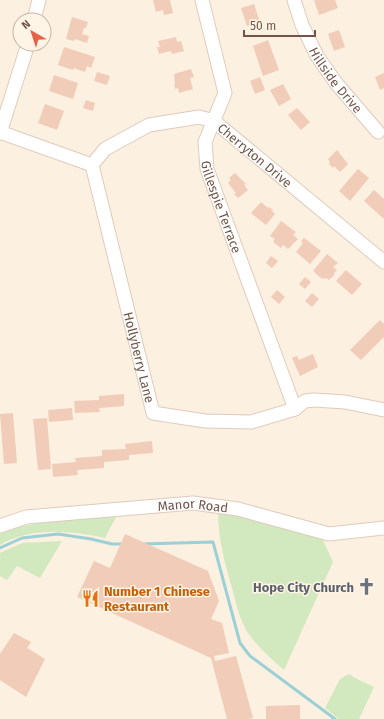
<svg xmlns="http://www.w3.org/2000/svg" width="384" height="719" viewBox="0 0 384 719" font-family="'Fira Sans',sans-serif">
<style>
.green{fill:#d2e8bf}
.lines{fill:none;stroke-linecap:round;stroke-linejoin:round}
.stream{stroke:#9bd0d6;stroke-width:3}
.building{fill:#f1ccb8}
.minor-casing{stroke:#dfcbbc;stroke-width:15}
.minor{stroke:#fff;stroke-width:13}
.labels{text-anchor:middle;stroke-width:3;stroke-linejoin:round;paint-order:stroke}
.street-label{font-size:13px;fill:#725548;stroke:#fff4e5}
.worship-label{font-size:13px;font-weight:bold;fill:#5b616d;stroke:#fff4e5;text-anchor:end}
.food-label{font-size:13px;font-weight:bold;fill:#c56008;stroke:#fff4e5;text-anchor:start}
</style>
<rect width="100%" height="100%" fill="#fcf0e0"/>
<!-- green -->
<g class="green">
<path d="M218,511L321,536L333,562L284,670C271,659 258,647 248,633C241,622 237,608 234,595C226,568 218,540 218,511Z"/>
<path d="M116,517L105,538C71,531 32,526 0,545V532L8,528L70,519Z"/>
<polygon points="62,541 40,578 17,566 7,580 0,576 0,553 22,543"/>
<polygon points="349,674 355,678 374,687 359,719 339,719 325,708 340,679"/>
</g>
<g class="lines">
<!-- stream -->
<g class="stream">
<polyline points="142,544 213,542 240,643 250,656 335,719"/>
<polyline points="0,548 22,538 58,534 91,539 112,544 125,544"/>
</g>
</g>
<!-- building -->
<g class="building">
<polygon points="153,0 170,0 173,13 164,15 163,10 156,12"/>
<polygon points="314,0 335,0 338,8 319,15"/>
<polygon points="254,4 260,22 247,26 241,8"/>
<polygon points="72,17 88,22 86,28 84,28 82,34 89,36 87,43 75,39 74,41 66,39"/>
<polygon points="339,30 345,47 334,51 328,34"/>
<polygon points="176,37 177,42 181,41 184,51 172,54 171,51 159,54 157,47 160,47 158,41"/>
<polygon points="268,40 279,70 263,76 253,46"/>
<polygon points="64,47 95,57 91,68 87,66 85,72 74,68 73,70 58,65"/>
<polygon points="191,69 194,77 190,78 193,89 179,93 178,88 175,89 174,84 175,84 174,74"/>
<polygon points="97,72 110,76 107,85 94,81"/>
<polygon points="384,73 384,88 380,90 375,77"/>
<polygon points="54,75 78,83 73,99 49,91"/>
<polygon points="260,77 265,90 255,94 250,81"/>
<polygon points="283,84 291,99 279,106 270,90"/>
<polygon points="86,100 95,103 93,111 83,108"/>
<polygon points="45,104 64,111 57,130 38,123"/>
<polygon points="297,108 310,122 301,130 288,115"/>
<polygon points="337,150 348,164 340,172 334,166 333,168 329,164 330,162 328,159"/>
<polygon points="358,169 369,178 350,201 339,191"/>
<polygon points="235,173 246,184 244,185 248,190 238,198 234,194 236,193 228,183 231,180 229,178"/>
<polygon points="374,190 384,199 384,219 364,201"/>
<polygon points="261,202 268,208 269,207 273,210 272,211 275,214 266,225 251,213"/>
<polygon points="281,221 296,232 293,235 298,239 288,249 283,245 281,248 273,242 275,239 270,236"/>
<polygon points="304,238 321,251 310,264 296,252 303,243 301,241"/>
<polygon points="327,254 338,263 333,267 337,270 334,273 335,274 329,280 327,278 325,279 324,278 322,279 313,271"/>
<polygon points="271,256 278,261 272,268 266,263"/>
<polygon points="346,270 362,284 352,295 336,281"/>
<polygon points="305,277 311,282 305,289 299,284"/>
<polygon points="277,290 285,297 279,304 271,297"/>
<polygon points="312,293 319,299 312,307 305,301"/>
<polygon points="380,320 384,324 384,337 361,360 350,350"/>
<polygon points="313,354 318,367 300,376 292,358 297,356 299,360"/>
<polygon points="124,394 124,406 99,408 100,412 75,413 74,401 99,400 99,396"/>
<polygon points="72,408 73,420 49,422 48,410"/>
<polygon points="13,413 17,463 4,464 0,414"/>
<polygon points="47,418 51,469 38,470 33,419"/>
<polygon points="152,441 153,453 129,455 129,460 104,462 104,468 77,470 78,475 53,477 52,464 76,462 75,458 102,456 102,450 126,449 125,444"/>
<polygon points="125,534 208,571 219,601 211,619 222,623 229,653 214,656 215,661 236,656 253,718 247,719 227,719 211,658 77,597 94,561 110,568"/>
<polygon points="14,633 31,642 27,648 45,659 26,697 0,680 0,654"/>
<polygon points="300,705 300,719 266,719 266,706"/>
</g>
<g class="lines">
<defs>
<g id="minor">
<path id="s1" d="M202,0L225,93L205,142L207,169L295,409"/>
<path id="s2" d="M294,0L302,25L317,56L336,83L378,132"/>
<polyline points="34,20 39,0"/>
<path id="s3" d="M0,132L92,165L105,149L149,125L199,117L214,121L384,262"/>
<polyline points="0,133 28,44"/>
<path id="s4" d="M92,165L153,413L205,421L251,422L295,409L305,401L314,400L345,402L384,410"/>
<path id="s5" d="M0,526L26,517L193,503L238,509L329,534L384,528"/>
</g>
</defs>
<!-- minor casing -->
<use href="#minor" class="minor-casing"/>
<!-- minor -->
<use href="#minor" class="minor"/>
</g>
<!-- icons -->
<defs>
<symbol id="church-bare" viewBox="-9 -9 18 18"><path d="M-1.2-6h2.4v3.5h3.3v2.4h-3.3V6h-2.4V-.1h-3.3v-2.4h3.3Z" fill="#6b7280" stroke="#fff4e5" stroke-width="2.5" paint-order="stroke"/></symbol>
<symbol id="restaurant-bare" viewBox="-9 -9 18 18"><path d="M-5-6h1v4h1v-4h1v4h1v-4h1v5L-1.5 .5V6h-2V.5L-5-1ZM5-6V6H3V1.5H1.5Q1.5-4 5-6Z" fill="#e8710a" stroke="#fff4e5" stroke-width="2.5" paint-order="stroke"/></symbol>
</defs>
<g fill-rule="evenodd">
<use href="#church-bare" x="354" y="574" width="25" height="25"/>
<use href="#restaurant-bare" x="78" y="586" width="25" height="25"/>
</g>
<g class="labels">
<!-- street labels -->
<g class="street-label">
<text dy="5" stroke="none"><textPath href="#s2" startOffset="91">Hillside Drive</textPath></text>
<text dy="5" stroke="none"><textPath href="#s3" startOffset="288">Cherryton Drive</textPath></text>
<text dy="5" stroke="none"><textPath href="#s1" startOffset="216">Gillespie Terrace</textPath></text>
<text dy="5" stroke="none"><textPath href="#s4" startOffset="198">Hollyberry Lane</textPath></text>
<text dy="5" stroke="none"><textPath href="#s5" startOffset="195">Manor Road</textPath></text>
</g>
<!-- worship labels -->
<g class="worship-label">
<text x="354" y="592">Hope City Church</text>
</g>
<!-- food labels -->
<g class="food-label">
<text x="104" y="596">Number 1 Chinese<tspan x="104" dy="15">Restaurant</tspan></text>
</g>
</g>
<!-- north arrow -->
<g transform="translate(32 32) rotate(321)"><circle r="19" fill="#fff4e5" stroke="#c7b4a6"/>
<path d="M0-3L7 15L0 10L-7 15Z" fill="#e56245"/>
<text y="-6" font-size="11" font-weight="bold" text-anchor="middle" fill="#725548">N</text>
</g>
<!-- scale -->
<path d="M244 30v6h71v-6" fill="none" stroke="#725548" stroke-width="2"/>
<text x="250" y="30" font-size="12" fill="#725548" stroke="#fff4e5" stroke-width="3" paint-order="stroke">50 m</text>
</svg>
